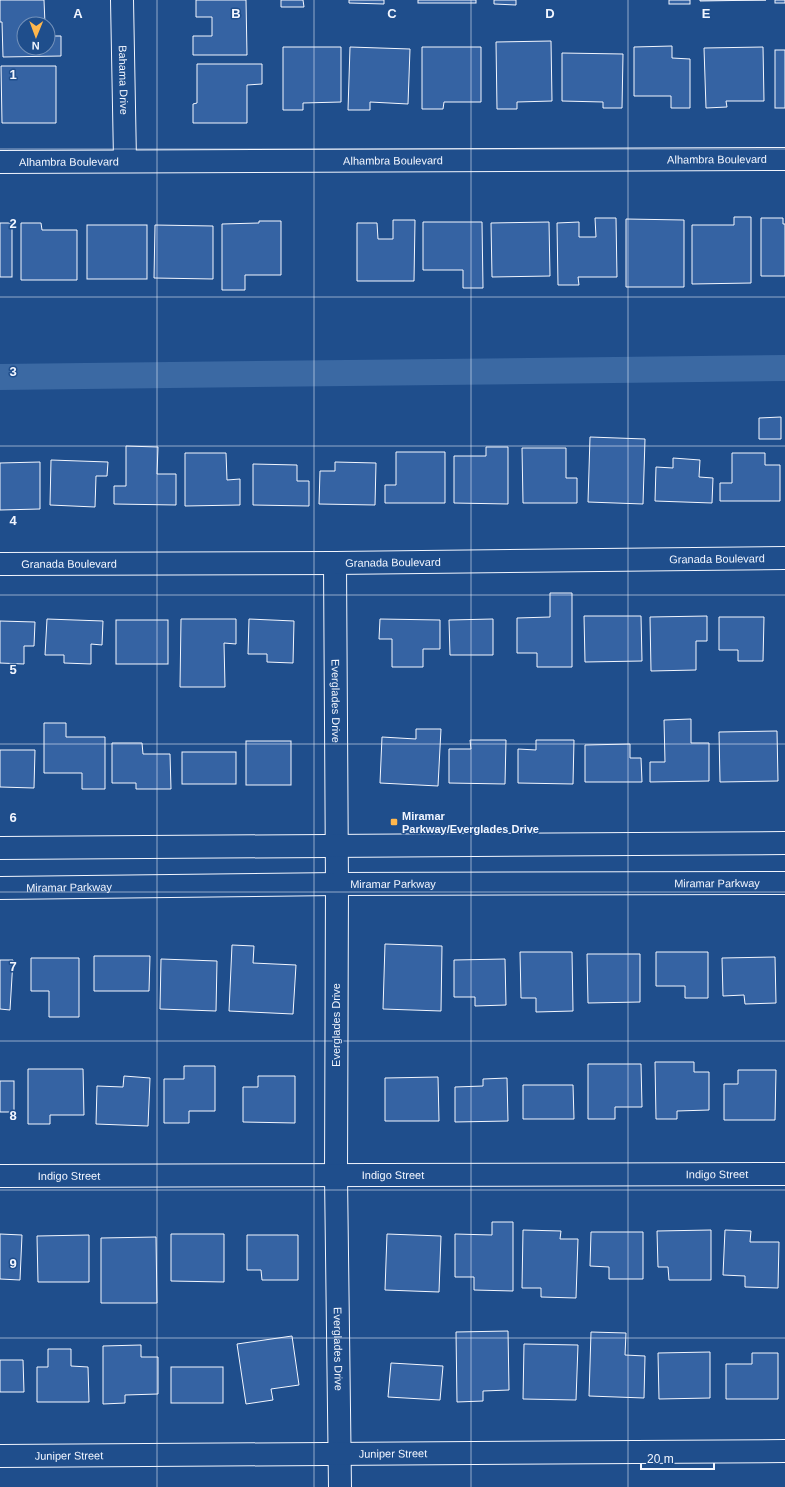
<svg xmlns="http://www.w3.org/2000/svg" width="785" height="1487" viewBox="0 0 785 1487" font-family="Helvetica,sans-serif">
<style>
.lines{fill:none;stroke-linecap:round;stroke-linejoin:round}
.canal{stroke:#3b69a3;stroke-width:26}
.building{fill:#3563a3;stroke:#f2f6ff}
.street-casing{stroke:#f2f6ff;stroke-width:24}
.primary-casing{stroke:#f2f6ff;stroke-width:24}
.street{stroke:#1f4e8c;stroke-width:22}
.primary{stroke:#1f4e8c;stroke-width:22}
.grid{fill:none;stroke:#f2f6ff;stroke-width:1;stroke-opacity:0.55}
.poi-dot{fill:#ffb74d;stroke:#1f4e8c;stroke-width:1.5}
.labels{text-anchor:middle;stroke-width:3;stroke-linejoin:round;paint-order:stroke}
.street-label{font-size:11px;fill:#f2f6ff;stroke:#1f4e8c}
.poi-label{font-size:11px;font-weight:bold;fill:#f2f6ff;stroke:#1f4e8c;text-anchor:start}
.grid-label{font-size:13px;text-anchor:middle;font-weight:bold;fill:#f2f6ff;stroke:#1f4e8c;stroke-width:3;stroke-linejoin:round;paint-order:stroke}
</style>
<rect width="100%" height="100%" fill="#1f4e8c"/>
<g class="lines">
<!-- canal -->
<polyline class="canal" points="0,377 785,368"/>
</g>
<!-- building -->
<g class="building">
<polygon points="0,0 44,0 45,24 24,24 24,48 48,48 48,36 61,36 61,56 3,57 2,22 0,22"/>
<polygon points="196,0 246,0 247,55 193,55 193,36 212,36 212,17 196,17"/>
<polygon points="281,0 303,0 304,7 281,7"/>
<polygon points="349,0 384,0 384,4 349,3"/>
<rect x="418" y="0" width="58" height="3"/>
<polygon points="494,0 516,0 516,5 494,4"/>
<rect x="669" y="0" width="21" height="4"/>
<polygon points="700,0 766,0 700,1"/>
<rect x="775" y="0" width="10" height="3"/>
<polygon points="551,41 552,101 517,102 517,109 497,109 496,42"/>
<polygon points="672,46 672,58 690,59 690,108 671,108 671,96 634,96 634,47"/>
<polygon points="283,47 341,47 341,102 303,103 303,110 283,110"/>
<polygon points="350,47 410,49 408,104 370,102 370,110 348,110"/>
<polygon points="422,47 481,47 481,102 444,102 443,109 422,109"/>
<polygon points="763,47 764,101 726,101 727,107 706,108 704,48"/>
<rect x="775" y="50" width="10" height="58"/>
<polygon points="562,53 623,54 622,108 603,108 603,102 562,101"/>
<polygon points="197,64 262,64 262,84 247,85 247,123 193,123 193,104 197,103"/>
<polygon points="1,66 56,66 56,123 2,123"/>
<polygon points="734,217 751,217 751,283 692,284 692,225 734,225"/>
<polygon points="595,218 616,218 617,277 578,277 579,285 558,285 557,223 579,222 579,237 596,237"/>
<polygon points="761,218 783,218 783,224 785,224 785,276 761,276"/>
<polygon points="626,219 684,220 684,287 626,287"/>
<polygon points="393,220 415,220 414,281 357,281 357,223 377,223 378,239 393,239"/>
<polygon points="259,221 281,221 281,275 245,275 245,290 222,290 222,224 259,223"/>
<polygon points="423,222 482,222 483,288 463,288 463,270 423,270"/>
<polygon points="549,222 550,276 492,277 491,223"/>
<rect x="0" y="223" width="12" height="54"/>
<polygon points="21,223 41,223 42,230 77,230 77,280 21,280"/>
<rect x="87" y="225" width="60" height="54"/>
<polygon points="155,225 213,226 213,279 154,278"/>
<polygon points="781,417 781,439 759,439 759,418"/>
<polygon points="590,437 645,439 643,504 588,502"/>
<polygon points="126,446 158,447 157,474 176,474 176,505 114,504 114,486 126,486"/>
<polygon points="486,447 508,447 508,504 454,503 454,456 486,456"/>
<polygon points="522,448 566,448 566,478 577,478 577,503 523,503"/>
<polygon points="396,452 445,452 445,503 385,503 385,485 396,485"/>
<polygon points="185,453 226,453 227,480 240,479 240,505 185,506"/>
<polygon points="732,453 765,453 765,465 780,465 780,501 720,501 720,483 732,483"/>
<polygon points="673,458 700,460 699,477 713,478 712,503 655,501 656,467 673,468"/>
<polygon points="51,460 108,462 107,476 96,476 95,507 50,505"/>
<polygon points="40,462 40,509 0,510 0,463"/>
<polygon points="335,462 376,463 375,505 319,504 320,471 335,471"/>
<polygon points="253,464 297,465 297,481 309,481 309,506 253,505"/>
<polygon points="550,593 572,593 572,667 537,667 537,653 517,653 517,618 550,617"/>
<polygon points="584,616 641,616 642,661 585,662"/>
<polygon points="707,616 707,641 696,641 696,670 651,671 650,617"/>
<polygon points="719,617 764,617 763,661 738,661 738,650 719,650"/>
<polygon points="47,619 103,621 102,645 91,644 91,664 64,663 64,655 45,655"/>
<polygon points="181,619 236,619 236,644 224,643 225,687 180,687"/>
<polygon points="249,619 294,621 293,663 267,662 267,654 248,654"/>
<polygon points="380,619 440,620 440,649 423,649 423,667 392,667 392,639 379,639"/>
<polygon points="493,619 493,655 450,655 449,620"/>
<rect x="116" y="620" width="52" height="44"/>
<polygon points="0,621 35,622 34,646 24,646 24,664 0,663"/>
<polygon points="691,719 691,743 709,743 709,781 650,782 650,762 665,762 664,720"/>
<polygon points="44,723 66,723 66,737 105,737 105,789 82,789 82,773 44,773"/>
<polygon points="416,729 441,729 438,786 380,783 382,737 416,739"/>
<polygon points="777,731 778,781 720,782 719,732"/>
<polygon points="470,740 506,740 505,784 449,783 449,749 471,749"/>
<polygon points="536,740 574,740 573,784 518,783 518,749 536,750"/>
<rect x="246" y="741" width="45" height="44"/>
<polygon points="112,743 142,743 143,754 170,754 171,789 136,789 136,783 112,783"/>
<polygon points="630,744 630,758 641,758 642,782 585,782 585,745"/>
<polygon points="0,750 35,750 34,788 0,787"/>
<rect x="182" y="752" width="54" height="32"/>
<polygon points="385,944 442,946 441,1011 383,1009"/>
<polygon points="232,945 254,946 253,963 296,965 293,1014 229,1011"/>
<polygon points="520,952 572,952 573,1011 536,1012 536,998 521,998"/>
<polygon points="656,952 708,952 708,998 685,998 685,986 656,986"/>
<polygon points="587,954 640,954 640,1002 588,1003"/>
<polygon points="94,956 150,956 149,991 94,991"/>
<polygon points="775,957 776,1003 745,1004 744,995 723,996 722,958"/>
<polygon points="31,958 79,958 79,1017 49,1017 49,991 31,991"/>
<polygon points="161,959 217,961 216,1011 160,1009"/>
<polygon points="505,959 506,1005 475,1006 475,997 454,997 454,960"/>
<polygon points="0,960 13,960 10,1010 0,1009"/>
<polygon points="655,1062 694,1062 694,1072 709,1072 709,1110 677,1111 677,1119 656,1119"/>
<polygon points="588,1064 641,1064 642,1107 615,1107 615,1119 588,1119"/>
<polygon points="184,1066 215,1066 215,1111 189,1111 189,1123 164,1123 164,1079 184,1079"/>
<polygon points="28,1069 83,1069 84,1115 50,1115 50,1124 28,1124"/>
<polygon points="738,1070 776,1070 775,1120 724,1120 724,1084 738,1084"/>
<polygon points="124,1076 150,1078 148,1126 96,1124 97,1086 123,1087"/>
<polygon points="258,1076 295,1076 295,1123 243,1122 243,1087 258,1087"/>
<polygon points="438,1077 439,1121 385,1121 385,1078"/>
<polygon points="507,1078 508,1121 455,1122 455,1087 483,1086 483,1079"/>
<rect x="0" y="1081" width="14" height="31"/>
<polygon points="523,1085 573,1085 574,1119 523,1119"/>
<polygon points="492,1222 513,1222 513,1291 474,1290 474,1277 455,1277 455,1234 492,1235"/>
<polygon points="523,1230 561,1231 560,1239 578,1239 576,1298 541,1297 541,1288 522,1288"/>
<polygon points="711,1230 711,1280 669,1280 668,1267 658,1267 657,1231"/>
<polygon points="725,1230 751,1231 750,1242 779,1242 778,1288 745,1287 745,1276 723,1275"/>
<polygon points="591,1232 643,1232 643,1279 609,1279 609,1267 590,1266"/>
<polygon points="0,1234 22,1235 20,1280 0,1279"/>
<polygon points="171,1234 224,1234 224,1282 171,1281"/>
<polygon points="387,1234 441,1236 439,1292 385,1290"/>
<polygon points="89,1235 89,1282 38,1282 37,1236"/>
<polygon points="247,1235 298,1235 298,1280 262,1280 261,1270 247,1270"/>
<polygon points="156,1237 157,1303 101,1303 101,1238"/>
<polygon points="508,1331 509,1390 483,1391 483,1401 457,1402 456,1332"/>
<polygon points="591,1332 626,1333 625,1355 645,1356 644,1398 589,1396"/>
<polygon points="292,1336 299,1385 271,1389 273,1400 246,1404 237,1344"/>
<polygon points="524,1344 578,1345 576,1400 523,1399"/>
<polygon points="141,1345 141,1357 158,1357 158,1394 125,1395 125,1403 103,1404 103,1346"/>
<polygon points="48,1349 71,1349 71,1366 88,1367 89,1402 37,1402 37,1367 48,1367"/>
<polygon points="710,1352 710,1398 659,1399 658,1353"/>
<polygon points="752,1353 778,1353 778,1399 726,1399 726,1364 752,1364"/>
<polygon points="0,1360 23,1360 24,1392 0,1392"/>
<polygon points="391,1363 443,1366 440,1400 388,1397"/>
<rect x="171" y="1367" width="52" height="36"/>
</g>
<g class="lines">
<defs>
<g id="street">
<path id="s1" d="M122,0L125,160"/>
<path id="s2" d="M0,162L785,159"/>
<path id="s3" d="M335,563L337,884L336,1176L340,1487"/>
<path id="s4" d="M0,564L335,563L785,558"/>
<path id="s5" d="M0,1176L785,1174"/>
<path id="s6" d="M0,1456L785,1451"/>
</g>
<g id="primary">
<polyline points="0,848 785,843"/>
<path id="s7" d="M0,888L337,884L785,883"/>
</g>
</defs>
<!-- street casing -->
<use href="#street" class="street-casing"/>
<!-- primary casing -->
<use href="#primary" class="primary-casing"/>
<!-- street -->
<use href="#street" class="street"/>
<!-- primary -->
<use href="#primary" class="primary"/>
</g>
<!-- grid -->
<path class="grid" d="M157,0V1487M314,0V1487M471,0V1487M628,0V1487M0,149H785M0,297H785M0,446H785M0,595H785M0,744H785M0,892H785M0,1041H785M0,1190H785M0,1338H785"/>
<!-- markers -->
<rect class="poi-dot" x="390" y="818" width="8" height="8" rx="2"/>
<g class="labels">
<!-- street labels -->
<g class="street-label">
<text dy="4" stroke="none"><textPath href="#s1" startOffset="80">Bahama Drive</textPath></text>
<text dy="4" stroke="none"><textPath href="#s2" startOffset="717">Alhambra Boulevard</textPath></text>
<text dy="4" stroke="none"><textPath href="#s2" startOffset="393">Alhambra Boulevard</textPath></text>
<text dy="4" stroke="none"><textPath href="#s2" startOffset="69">Alhambra Boulevard</textPath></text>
<text dy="4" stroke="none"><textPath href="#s4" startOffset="717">Granada Boulevard</textPath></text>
<text dy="4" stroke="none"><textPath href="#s4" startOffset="393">Granada Boulevard</textPath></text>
<text dy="4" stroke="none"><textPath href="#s4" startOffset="69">Granada Boulevard</textPath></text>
<text dy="4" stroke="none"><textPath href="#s3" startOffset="138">Everglades Drive</textPath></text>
<text dy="4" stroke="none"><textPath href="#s7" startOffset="717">Miramar Parkway</textPath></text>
<text dy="4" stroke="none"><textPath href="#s7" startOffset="393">Miramar Parkway</textPath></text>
<text dy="4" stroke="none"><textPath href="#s7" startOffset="69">Miramar Parkway</textPath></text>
<text transform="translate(336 1025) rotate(-90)" y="4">Everglades Drive</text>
<text dy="4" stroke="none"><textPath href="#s5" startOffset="717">Indigo Street</textPath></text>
<text dy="4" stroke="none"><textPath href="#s5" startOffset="69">Indigo Street</textPath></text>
<text dy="4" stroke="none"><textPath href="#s5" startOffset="393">Indigo Street</textPath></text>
<text dy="4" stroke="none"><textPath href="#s3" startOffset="786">Everglades Drive</textPath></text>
<text dy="4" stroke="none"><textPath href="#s6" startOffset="393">Juniper Street</textPath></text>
<text dy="4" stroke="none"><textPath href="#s6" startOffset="69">Juniper Street</textPath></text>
</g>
<!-- poi labels -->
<g class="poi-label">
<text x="402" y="820">Miramar<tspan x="402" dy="13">Parkway/Everglades Drive</tspan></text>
</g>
</g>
<g class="grid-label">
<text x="78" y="18">A</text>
<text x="236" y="18">B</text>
<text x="392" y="18">C</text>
<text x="550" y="18">D</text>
<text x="706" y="18">E</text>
<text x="13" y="79">1</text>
<text x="13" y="228">2</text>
<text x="13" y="376">3</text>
<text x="13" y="525">4</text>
<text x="13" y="674">5</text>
<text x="13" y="822">6</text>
<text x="13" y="971">7</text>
<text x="13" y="1120">8</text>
<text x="13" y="1268">9</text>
</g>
<!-- north arrow -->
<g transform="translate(36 36) rotate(181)"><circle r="19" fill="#1f4e8c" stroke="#7391ba"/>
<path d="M0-3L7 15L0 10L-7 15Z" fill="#ffb74d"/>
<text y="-6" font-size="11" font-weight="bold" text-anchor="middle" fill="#f2f6ff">N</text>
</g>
<!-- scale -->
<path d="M641 1463v6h73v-6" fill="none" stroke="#f2f6ff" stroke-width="2"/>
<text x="647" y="1463" font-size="12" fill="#f2f6ff" stroke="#1f4e8c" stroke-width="3" paint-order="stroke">20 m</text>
</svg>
